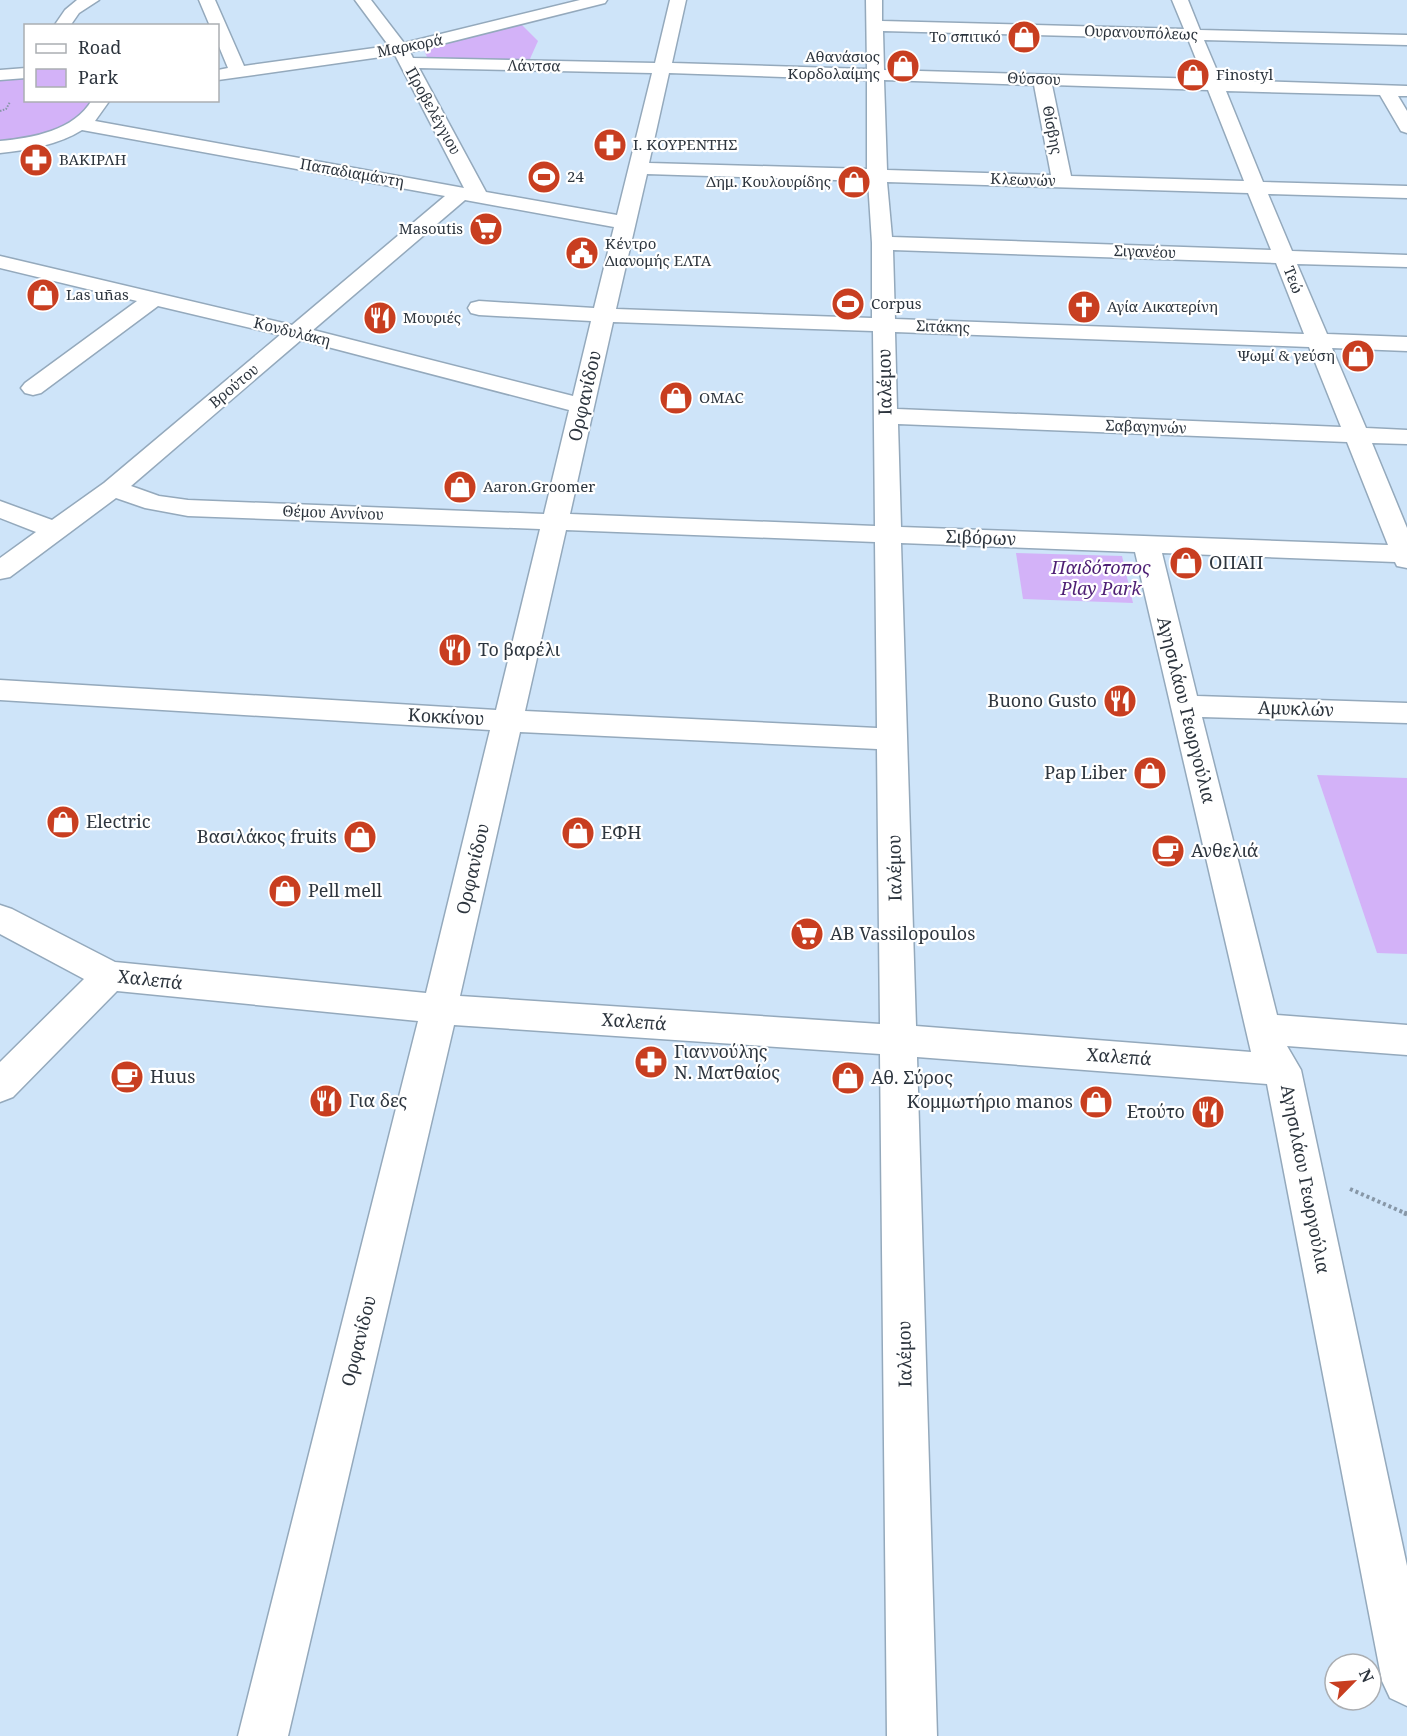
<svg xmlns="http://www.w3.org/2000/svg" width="1407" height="1736" viewBox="0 0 1407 1736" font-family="'Noto Serif',serif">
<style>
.green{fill:#d3b2f8}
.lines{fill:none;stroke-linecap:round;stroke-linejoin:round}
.minor-casing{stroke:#94a9bc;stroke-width:3}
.path-far2{stroke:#8797a7;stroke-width:2;stroke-dasharray:1.5 1.5;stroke-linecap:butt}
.path-far1{stroke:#8797a7;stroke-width:4;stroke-dasharray:3 3;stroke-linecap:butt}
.path{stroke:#8797a7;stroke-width:5;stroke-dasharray:4 4;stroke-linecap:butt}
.minor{fill:#fff;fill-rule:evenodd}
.labels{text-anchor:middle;stroke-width:4.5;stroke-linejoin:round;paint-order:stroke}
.far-street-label{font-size:15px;fill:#2d353e;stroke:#fff}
.far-poi-label{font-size:15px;fill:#2d353e;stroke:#fff;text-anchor:start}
.street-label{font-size:18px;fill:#2d353e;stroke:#fff}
.poi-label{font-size:18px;fill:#2d353e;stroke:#fff;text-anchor:start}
.park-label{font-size:18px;font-style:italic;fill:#4e1f74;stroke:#fff}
</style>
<rect width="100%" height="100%" fill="#cee4f9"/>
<!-- green -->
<g class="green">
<polygon points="521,24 538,41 529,61 427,57 423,48"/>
<path d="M25,76L26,100L91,101C84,130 25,138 0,142V79Z"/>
<polygon points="1016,553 1122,556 1133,603 1023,599"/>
<polygon points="1317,775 1407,778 1407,954 1377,953"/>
</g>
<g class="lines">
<defs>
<g id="minor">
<polygon points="77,0 99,0 79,13 70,26 54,26 65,10"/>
<path d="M199,0H215L244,66L389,46L355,0H371L404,43L580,0H607L605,3L410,52L413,58L655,63L670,0H686L672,63L867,69L866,0H882V21L1184,29L1172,0H1188L1200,30L1407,35V45L1204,40L1221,80L1407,86V96H1398L1407,111V133L1401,131L1380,95L1226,91L1263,182L1407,186V198L1268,194L1292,251L1407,255V267L1297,264L1327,334L1407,337V351L1332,348L1366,428L1407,430V444L1372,443L1407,528V568L1397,566L1395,562L1162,553L1197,696L1407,703V723L1202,717L1277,1015L1407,1025V1055L1287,1046L1301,1070L1407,1566V1706L1390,1698L1382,1681L1267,1084L917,1057L937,1736H887L880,1054L454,1025L288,1736H238L418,1021L117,991L13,1097L0,1102V1062L84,979L0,934V905L12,909L115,962L426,993L490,730L0,700V680L496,710L540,529L188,516L145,508L116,498L10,577L0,579V558L36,532L0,518V501L52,520L104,483L280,335L158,306L41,393L33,395L25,393L21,388L25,383L137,301L0,268V256L292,325L445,196L82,130C58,145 28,150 0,153V141C32,138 74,131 92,100H110L95,121L464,188L395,55L218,80V70L228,68L218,44V26H210ZM883,31L1188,39L1204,79L884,70ZM419,68L652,73L617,215L486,192ZM669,73L867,80V169L649,163ZM884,80L1034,85L1051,175L887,170ZM1052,85L1208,90L1244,181L1071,176ZM647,174L868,181L872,243V318L616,309ZM887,182L1248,193L1271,250L892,237ZM465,200L614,227L594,308L479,301L471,303L468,308L471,313L479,315L591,321L573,396L313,330ZM893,250L1276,263L1304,334L895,319ZM613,322L873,331L875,526L570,514ZM895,332L1309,347L1341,427L897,409ZM301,340L569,410L544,514L188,500L159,496L131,486ZM898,424L1347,442L1388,545L901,527ZM566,530L875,542L877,728L525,711ZM901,543L1135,552L1251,1052L916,1026ZM520,732L877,749L880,1024L460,996Z"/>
<polygon points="26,68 26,78 0,80 0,70"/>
</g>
</defs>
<!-- minor casing -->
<use href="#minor" class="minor-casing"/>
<!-- path-far2 -->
<polyline class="path-far2" points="0,111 6,109 10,102"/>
<!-- path-far1 -->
<polyline class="path-far1" points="1350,1189 1407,1214"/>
<!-- path -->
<polyline class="path" points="1404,1213 1407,1214"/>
<!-- minor -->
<use href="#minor" class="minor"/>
</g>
<!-- icons -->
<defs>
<symbol id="shop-disc" viewBox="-11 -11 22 22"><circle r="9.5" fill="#c83e20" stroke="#fff"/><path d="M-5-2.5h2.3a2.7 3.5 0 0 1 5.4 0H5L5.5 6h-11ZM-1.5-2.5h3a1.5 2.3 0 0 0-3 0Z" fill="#fff"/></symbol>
<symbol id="pharmacy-disc" viewBox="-11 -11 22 22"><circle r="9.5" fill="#c83e20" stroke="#fff"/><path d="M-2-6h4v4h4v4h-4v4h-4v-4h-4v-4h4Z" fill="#fff"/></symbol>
<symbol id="stadium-disc" viewBox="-11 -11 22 22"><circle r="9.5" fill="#c83e20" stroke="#fff"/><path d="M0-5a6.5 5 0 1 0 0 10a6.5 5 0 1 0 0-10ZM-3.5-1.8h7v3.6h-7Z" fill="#fff"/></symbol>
<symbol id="supermarket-disc" viewBox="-11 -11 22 22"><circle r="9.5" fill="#c83e20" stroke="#fff"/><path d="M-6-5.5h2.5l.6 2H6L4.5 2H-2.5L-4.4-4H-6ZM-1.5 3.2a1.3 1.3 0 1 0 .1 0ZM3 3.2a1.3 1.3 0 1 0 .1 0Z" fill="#fff"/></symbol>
<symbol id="civic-disc" viewBox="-11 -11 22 22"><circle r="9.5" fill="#c83e20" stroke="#fff"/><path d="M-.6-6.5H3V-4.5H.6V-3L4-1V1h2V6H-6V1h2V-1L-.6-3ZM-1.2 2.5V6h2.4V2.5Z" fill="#fff"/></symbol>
<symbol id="church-disc" viewBox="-11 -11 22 22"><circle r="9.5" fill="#c83e20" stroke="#fff"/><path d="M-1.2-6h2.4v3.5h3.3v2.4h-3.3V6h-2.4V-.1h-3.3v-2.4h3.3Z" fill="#fff"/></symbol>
<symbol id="restaurant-disc" viewBox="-11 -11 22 22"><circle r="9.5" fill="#c83e20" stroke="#fff"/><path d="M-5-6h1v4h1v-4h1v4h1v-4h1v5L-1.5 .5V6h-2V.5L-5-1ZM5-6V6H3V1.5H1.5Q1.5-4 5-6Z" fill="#fff"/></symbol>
<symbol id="cafe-disc" viewBox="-11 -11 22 22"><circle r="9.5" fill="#c83e20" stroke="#fff"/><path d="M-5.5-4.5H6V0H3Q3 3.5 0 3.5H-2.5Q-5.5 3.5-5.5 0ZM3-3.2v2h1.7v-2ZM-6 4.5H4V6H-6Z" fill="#fff"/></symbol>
</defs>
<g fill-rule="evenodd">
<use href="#shop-disc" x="1005" y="18" width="38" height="38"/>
<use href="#shop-disc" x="884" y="47" width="38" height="38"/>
<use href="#shop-disc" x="1174" y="56" width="38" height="38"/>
<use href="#pharmacy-disc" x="591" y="126" width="38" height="38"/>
<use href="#pharmacy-disc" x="17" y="141" width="38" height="38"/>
<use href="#stadium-disc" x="525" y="158" width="38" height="38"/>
<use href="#shop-disc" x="835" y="163" width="38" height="38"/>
<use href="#supermarket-disc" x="467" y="210" width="38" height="38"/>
<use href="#civic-disc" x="563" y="234" width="38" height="38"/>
<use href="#shop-disc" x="24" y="276" width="38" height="38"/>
<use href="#stadium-disc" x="829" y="285" width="38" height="38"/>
<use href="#church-disc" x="1065" y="288" width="38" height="38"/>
<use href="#restaurant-disc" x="361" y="299" width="38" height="38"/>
<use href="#shop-disc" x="1339" y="337" width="38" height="38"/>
<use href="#shop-disc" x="657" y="379" width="38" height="38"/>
<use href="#shop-disc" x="441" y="468" width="38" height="38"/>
<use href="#shop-disc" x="1167" y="544" width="38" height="38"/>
<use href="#restaurant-disc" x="436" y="631" width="38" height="38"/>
<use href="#restaurant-disc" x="1101" y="682" width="38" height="38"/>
<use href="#shop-disc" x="1131" y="754" width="38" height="38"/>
<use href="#shop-disc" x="44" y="803" width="38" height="38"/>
<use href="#shop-disc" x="559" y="814" width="38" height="38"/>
<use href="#shop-disc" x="341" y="818" width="38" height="38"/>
<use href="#cafe-disc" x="1149" y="832" width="38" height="38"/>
<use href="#shop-disc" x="266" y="872" width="38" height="38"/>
<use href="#supermarket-disc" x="788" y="915" width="38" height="38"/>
<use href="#pharmacy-disc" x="632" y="1043" width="38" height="38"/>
<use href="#cafe-disc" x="108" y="1058" width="38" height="38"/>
<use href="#shop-disc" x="829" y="1059" width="38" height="38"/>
<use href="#restaurant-disc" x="307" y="1082" width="38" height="38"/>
<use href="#shop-disc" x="1077" y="1083" width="38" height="38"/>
<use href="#restaurant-disc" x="1189" y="1093" width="38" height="38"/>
</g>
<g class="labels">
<!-- far-street labels -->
<g class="far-street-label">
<text transform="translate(1141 33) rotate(2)" y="5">Ουρανουπόλεως</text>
<text transform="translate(410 46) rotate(-11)" y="5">Μαρκορά</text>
<text transform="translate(534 66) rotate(1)" y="5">Λάντσα</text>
<text transform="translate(1034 79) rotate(2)" y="5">Θύσσου</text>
<text transform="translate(433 111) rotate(61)" y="5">Προβελέγγιου</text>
<text transform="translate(1052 130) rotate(79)" y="5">Θίσβης</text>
<text transform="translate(352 173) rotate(10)" y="5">Παπαδιαμάντη</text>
<text transform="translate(1023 180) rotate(2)" y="5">Κλεωνών</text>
<text transform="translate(1145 252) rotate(2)" y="5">Σιγανέου</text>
<text transform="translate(1293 280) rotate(68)" y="5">Τεώ</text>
<text transform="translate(943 327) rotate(2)" y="5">Σιτάκης</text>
<text transform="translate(292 332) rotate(14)" y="5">Κονδυλάκη</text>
<text transform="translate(234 386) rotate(-40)" y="5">Βρούτου</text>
<text transform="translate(1146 427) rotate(2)" y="5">Σαβαγηνών</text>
<text transform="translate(333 513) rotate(2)" y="5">Θέμου Αννίνου</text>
</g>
<!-- far-poi labels -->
<g class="far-poi-label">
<text x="1001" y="42" text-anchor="end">Το σπιτικό</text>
<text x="880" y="62" text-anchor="end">Αθανάσιος<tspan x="880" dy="17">Κορδολαίμης</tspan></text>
<text x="1216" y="80">Finostyl</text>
<text x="633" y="150">Ι. ΚΟΥΡΕΝΤΗΣ</text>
<text x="59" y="165">ΒΑΚΙΡΛΗ</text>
<text x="567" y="182">24</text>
<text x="831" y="187" text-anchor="end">Δημ. Κουλουρίδης</text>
<text x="463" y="234" text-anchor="end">Masoutis</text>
<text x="605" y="249">Κέντρο<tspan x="605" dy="17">Διανομής ΕΛΤΑ</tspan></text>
<text x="66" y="300">Las uñas</text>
<text x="871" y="309">Corpus</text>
<text x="1107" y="312">Αγία Αικατερίνη</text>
<text x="403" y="323">Μουριές</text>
<text x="1335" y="361" text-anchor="end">Ψωμί &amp; γεύση</text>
<text x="699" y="403">OMAC</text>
<text x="483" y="492">Aaron.Groomer</text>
</g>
<!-- street labels -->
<g class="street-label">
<text transform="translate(885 382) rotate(-91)" y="6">Ιαλέμου</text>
<text transform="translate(585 396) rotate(-77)" y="6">Ορφανίδου</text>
<text transform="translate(981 538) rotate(2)" y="6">Σιβόρων</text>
<text transform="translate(1296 709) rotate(2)" y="6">Αμυκλών</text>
<text transform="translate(1186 710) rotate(76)" y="6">Αγησιλάου Γεωργούλια</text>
<text transform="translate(446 717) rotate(3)" y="6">Κοκκίνου</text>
<text transform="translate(895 868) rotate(-91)" y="6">Ιαλέμου</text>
<text transform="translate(473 869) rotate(-77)" y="6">Ορφανίδου</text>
<text transform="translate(150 980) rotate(6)" y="6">Χαλεπά</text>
<text transform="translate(634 1022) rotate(4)" y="6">Χαλεπά</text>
<text transform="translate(1119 1057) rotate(4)" y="6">Χαλεπά</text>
<text transform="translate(1305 1179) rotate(79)" y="6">Αγησιλάου Γεωργούλια</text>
<text transform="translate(359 1341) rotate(-76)" y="6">Ορφανίδου</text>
<text transform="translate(905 1354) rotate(-91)" y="6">Ιαλέμου</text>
</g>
<!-- poi labels -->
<g class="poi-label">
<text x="1209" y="569">ΟΠΑΠ</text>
<text x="478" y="656">Το βαρέλι</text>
<text x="1097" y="707" text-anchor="end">Buono Gusto</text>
<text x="1127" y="779" text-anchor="end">Pap Liber</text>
<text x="86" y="828">Electric</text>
<text x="601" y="839">ΕΦΗ</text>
<text x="337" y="843" text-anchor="end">Βασιλάκος fruits</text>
<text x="1191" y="857">Ανθελιά</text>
<text x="308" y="897">Pell mell</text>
<text x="830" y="940">AB Vassilopoulos</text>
<text x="674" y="1058">Γιαννούλης<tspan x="674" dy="21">Ν. Ματθαίος</tspan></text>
<text x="150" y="1083">Huus</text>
<text x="871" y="1084">Αθ. Σύρος</text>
<text x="349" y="1107">Για δες</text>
<text x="1073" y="1108" text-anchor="end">Κομμωτήριο manos</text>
<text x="1185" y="1118" text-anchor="end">Ετούτο</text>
</g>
<!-- park labels -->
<g class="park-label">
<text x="1101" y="574">Παιδότοπος<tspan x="1101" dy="21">Play Park</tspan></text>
</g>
</g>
<!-- legend -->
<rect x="24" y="24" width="195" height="78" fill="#ffffff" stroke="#abaeb2" stroke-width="1.5"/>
<rect x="36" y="44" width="30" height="9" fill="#ffffff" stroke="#abaeb2" stroke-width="1.5"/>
<text x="78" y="54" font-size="18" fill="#2d353e">Road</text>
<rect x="36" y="69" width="30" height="18" fill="#d3b2f8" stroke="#abaeb2" stroke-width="1.5"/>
<text x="78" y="84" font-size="18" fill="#2d353e">Park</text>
<!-- north arrow -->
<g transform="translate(1353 1682) rotate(65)"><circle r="28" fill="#ffffff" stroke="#abaeb2" stroke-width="1.5"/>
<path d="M0-4.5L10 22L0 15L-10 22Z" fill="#c83e20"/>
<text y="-9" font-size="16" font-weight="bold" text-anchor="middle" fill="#2d353e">N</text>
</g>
</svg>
